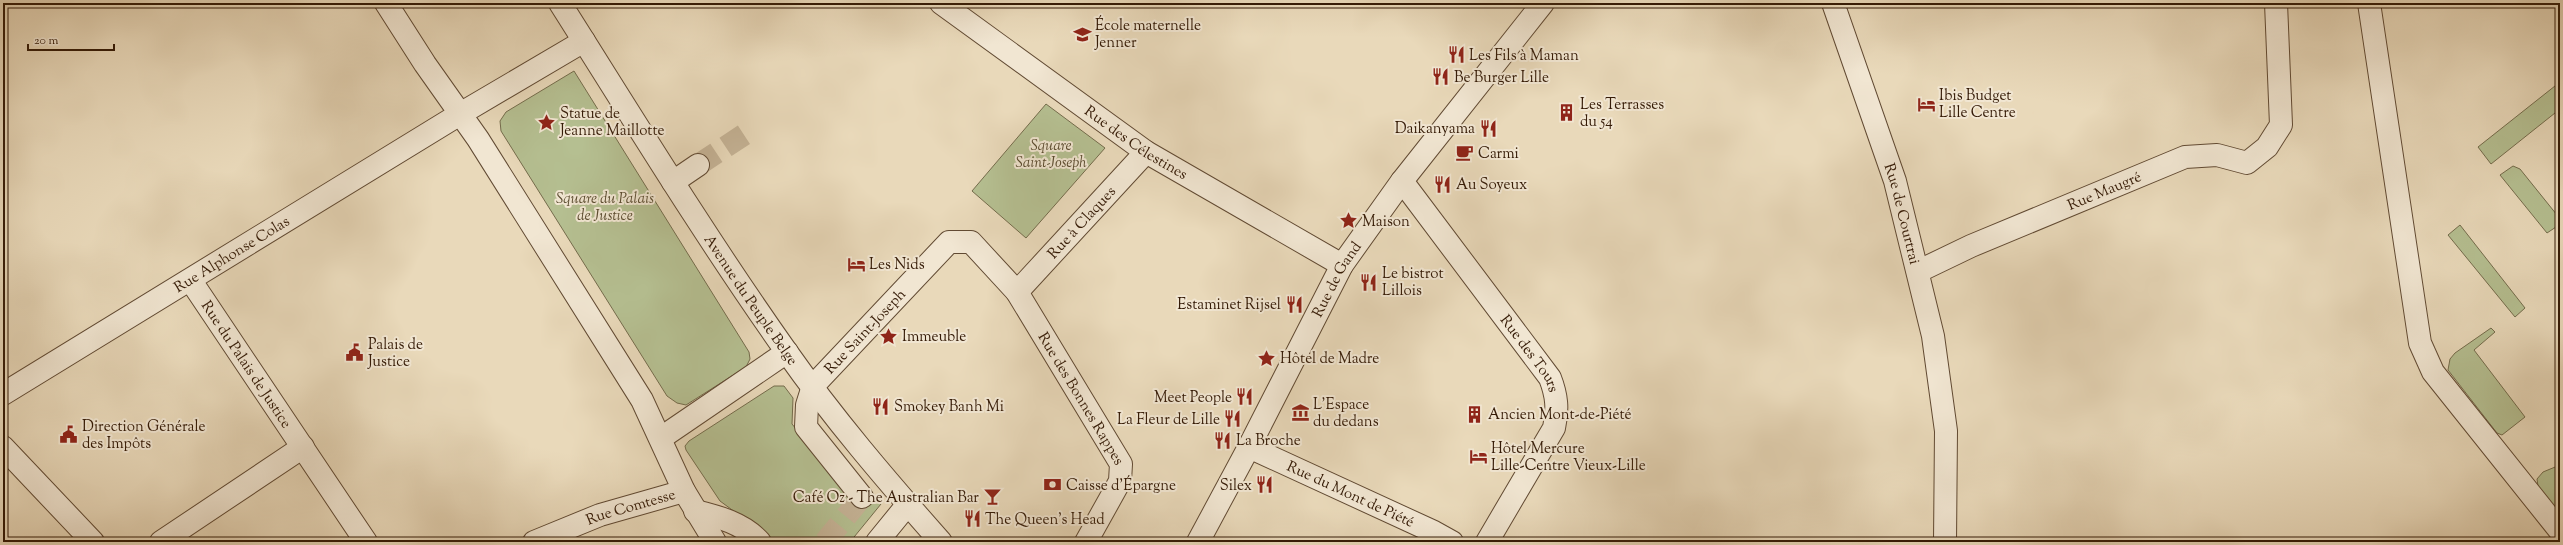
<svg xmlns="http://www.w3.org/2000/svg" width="2563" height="545" viewBox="0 0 2563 545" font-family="'Sorts Mill Goudy',serif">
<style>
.green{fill:#b5bf91;stroke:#746c4c}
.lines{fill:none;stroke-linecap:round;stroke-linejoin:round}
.minor-tunnel{stroke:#c5b396;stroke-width:22;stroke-dasharray:22 11;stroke-linecap:butt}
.minor-casing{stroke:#614a33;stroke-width:24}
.minor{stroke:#f1e6d2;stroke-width:22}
.labels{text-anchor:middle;stroke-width:4;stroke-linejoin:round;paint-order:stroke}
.poi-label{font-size:15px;fill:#341a06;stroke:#f1e6d2;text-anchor:start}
.street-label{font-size:15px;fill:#341a06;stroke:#f1e6d2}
.park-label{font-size:15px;font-style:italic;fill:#5b4c30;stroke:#f1e6d2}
</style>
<rect width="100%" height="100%" fill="#e9d9ba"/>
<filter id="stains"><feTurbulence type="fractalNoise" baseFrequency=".005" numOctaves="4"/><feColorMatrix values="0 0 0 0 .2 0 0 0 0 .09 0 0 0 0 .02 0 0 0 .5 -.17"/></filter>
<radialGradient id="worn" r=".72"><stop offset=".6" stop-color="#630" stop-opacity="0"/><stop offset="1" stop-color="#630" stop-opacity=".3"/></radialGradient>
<!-- green -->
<g class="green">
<polygon points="574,71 749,352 750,359 746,367 686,405 677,403 667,396 501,131 500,121 506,112"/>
<polygon points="2560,82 2560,109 2491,164 2478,147"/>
<polygon points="1046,104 1105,148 1026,238 972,191"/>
<polygon points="2513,166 2520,169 2557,215 2559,225 2547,233 2500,175"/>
<polygon points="2460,225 2525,308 2515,317 2448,235"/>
<polygon points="2491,328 2495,332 2474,350 2525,417 2502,435 2497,433 2448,370 2450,359 2455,353"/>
<polygon points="774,386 784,386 793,398 792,424 855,500 869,488 881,504 850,542 769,542 758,529 720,501 686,450 685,446 689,441"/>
<polygon points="2560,465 2560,515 2538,486 2537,479 2543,472"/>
</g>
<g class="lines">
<!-- minor-tunnel -->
<g class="minor-tunnel">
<polyline points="698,165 745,134"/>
<polyline points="825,542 862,497"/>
</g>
<defs>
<g id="minor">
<polyline points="386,3 425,64 478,139 642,400 684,491 715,542"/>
<path id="s1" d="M560,3C634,120 706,238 786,351C833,418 887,481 941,542"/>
<path id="s2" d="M941,3L1146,152L1342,265"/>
<path id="s3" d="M1833,3L1895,181L1933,336L1946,431L1945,542"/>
<polyline points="2369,3 2420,343 2433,372 2560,531"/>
<path id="s4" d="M1402,181L1550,378C1557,396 1558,409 1554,428L1487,542"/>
<polyline points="673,182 698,165"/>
<path id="s5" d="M1919,271L1971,246L2185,157L2217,155L2247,163L2267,147L2281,125L2276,3"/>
<path id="s6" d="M191,281L366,542"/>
<path id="s7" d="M1017,292L1146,152"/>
<path id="s8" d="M3,394L460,114L584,41"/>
<polyline points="661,438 787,352"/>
<polyline points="3,447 93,542"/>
<path id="s9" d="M1249,447L1434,532L1452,542"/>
<path id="s10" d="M862,497L806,427L807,405L813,386L949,242H971L1017,292L1121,464L1120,481L1086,542"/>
<path d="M695,511C719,517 743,523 760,542"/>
<polyline points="161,542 303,447"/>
<path id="s11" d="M534,542L600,515L684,491"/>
<polyline points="877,542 908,504"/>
<path id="s12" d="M1198,542L1249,447L1342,265L1402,181L1543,3"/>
</g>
</defs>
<!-- minor casing -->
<use href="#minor" class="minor-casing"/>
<!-- minor -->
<use href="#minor" class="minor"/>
</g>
<!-- icons -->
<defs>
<symbol id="school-bare" viewBox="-9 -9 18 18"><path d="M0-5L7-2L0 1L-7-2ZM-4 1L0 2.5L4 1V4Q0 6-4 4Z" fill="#8f2418" stroke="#f1e6d2" stroke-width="2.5" paint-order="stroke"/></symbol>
<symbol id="restaurant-bare" viewBox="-9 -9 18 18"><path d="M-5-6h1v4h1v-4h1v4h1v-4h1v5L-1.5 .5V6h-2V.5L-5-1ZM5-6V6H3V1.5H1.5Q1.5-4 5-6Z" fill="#8f2418" stroke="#f1e6d2" stroke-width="2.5" paint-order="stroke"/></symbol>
<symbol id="hotel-bare" viewBox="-9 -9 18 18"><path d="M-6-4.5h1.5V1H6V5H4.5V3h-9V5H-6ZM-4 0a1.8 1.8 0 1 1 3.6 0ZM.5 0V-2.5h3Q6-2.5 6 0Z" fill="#8f2418" stroke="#f1e6d2" stroke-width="2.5" paint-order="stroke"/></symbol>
<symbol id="building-bare" viewBox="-9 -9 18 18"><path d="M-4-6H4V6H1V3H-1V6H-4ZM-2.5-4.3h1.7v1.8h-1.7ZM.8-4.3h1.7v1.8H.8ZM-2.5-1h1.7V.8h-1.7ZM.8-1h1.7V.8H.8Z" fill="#8f2418" stroke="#f1e6d2" stroke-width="2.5" paint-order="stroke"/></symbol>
<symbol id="sight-bare" viewBox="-9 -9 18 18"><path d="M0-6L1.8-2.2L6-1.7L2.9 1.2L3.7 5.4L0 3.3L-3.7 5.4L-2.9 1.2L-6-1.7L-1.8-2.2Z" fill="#8f2418" stroke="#f1e6d2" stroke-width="2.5" paint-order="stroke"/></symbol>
<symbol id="cafe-bare" viewBox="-9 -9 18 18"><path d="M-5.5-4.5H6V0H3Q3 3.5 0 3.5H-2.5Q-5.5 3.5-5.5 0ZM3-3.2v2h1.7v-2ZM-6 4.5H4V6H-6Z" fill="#8f2418" stroke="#f1e6d2" stroke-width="2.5" paint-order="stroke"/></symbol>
<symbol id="civic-bare" viewBox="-9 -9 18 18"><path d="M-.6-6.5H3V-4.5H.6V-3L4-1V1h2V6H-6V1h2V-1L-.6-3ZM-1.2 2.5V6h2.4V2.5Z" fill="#8f2418" stroke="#f1e6d2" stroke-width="2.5" paint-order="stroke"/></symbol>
<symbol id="museum-bare" viewBox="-9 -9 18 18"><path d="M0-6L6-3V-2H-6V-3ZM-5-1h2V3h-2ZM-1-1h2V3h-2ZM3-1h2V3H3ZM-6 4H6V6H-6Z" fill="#8f2418" stroke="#f1e6d2" stroke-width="2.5" paint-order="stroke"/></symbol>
<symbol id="bank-bare" viewBox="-9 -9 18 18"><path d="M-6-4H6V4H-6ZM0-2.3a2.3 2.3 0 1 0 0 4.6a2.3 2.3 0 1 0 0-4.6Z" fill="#8f2418" stroke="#f1e6d2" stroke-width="2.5" paint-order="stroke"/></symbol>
<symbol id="bar-bare" viewBox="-9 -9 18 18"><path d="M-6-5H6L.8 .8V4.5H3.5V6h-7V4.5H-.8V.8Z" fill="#8f2418" stroke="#f1e6d2" stroke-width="2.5" paint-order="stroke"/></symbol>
</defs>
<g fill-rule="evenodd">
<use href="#school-bare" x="1070" y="22" width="25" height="25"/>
<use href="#restaurant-bare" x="1444" y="42" width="25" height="25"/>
<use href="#restaurant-bare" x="1428" y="64" width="25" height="25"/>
<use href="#hotel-bare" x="1914" y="92" width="25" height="25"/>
<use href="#building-bare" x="1554" y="100" width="25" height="25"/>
<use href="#sight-bare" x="534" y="110" width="25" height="25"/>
<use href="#restaurant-bare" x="1476" y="116" width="25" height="25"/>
<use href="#cafe-bare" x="1452" y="140" width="25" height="25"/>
<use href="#restaurant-bare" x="1430" y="172" width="25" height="25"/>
<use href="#sight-bare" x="1336" y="208" width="25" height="25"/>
<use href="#hotel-bare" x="844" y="252" width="25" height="25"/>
<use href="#restaurant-bare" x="1356" y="270" width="25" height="25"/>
<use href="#restaurant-bare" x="1282" y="292" width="25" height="25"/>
<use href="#sight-bare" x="876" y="324" width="25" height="25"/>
<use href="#civic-bare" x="342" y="340" width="25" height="25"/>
<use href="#sight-bare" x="1254" y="346" width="25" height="25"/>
<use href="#restaurant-bare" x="1232" y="384" width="25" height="25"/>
<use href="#restaurant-bare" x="868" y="394" width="25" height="25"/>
<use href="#museum-bare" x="1288" y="400" width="25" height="25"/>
<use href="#building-bare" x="1462" y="402" width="25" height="25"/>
<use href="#restaurant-bare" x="1220" y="406" width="25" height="25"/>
<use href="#civic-bare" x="56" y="422" width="25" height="25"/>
<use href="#restaurant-bare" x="1210" y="428" width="25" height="25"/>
<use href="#hotel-bare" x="1466" y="444" width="25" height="25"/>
<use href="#bank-bare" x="1040" y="472" width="25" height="25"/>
<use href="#restaurant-bare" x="1252" y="472" width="25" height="25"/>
<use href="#bar-bare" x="980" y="484" width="25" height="25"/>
<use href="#restaurant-bare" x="960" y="506" width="25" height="25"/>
</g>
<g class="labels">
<!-- poi labels -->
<g class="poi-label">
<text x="1095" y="30">École maternelle<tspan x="1095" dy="17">Jenner</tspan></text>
<text x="1469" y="60">Les Fils à Maman</text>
<text x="1454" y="82">Be Burger Lille</text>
<text x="1939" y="100">Ibis Budget<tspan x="1939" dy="17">Lille Centre</tspan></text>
<text x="1580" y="109">Les Terrasses<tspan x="1580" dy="17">du 54</tspan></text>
<text x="560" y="118">Statue de<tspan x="560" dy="17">Jeanne Maillotte</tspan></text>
<text x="1475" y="133" text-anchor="end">Daikanyama</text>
<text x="1478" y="158">Carmi</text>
<text x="1456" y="189">Au Soyeux</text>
<text x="1362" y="226">Maison</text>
<text x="869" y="269">Les Nids</text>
<text x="1382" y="278">Le bistrot<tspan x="1382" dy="17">Lillois</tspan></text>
<text x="1281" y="309" text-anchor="end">Estaminet Rijsel</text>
<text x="902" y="341">Immeuble</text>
<text x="368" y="349">Palais de<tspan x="368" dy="17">Justice</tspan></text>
<text x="1280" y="363">Hôtel de Madre</text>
<text x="1232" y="402" text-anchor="end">Meet People</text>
<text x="1313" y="409">L'Espace<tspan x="1313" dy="17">du dedans</tspan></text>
<text x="894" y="411">Smokey Banh Mi</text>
<text x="1488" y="419">Ancien Mont-de-Piété</text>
<text x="1220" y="424" text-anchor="end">La Fleur de Lille</text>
<text x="82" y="431">Direction Générale<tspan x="82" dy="17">des Impôts</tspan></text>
<text x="1236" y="445">La Broche</text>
<text x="1491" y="453">Hôtel Mercure<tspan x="1491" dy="17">Lille-Centre Vieux-Lille</tspan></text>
<text x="1066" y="490">Caisse d'Épargne</text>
<text x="1252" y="490" text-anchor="end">Silex</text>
<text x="979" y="502" text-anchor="end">Café Oz - The Australian Bar</text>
<text x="985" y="524">The Queen's Head</text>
</g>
<!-- street labels -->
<g class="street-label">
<text dy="5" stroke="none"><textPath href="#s2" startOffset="240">Rue des Célestines</textPath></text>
<text dy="5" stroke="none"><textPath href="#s5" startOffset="202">Rue Maugré</textPath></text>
<text dy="5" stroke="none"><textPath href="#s3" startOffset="222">Rue de Courtrai</textPath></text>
<text dy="5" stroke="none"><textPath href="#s7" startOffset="95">Rue à Claques</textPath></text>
<text dy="5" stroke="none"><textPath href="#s8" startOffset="268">Rue Alphonse Colas</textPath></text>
<text dy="5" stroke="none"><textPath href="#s12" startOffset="297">Rue de Gand</textPath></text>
<text dy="5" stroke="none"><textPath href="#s1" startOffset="353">Avenue du Peuple Belge</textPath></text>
<text dy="5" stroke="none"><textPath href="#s10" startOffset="207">Rue Saint-Joseph</textPath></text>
<text dy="5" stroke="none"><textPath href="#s4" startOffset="215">Rue des Tours</textPath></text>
<text dy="5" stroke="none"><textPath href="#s6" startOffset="100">Rue du Palais de Justice</textPath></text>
<text dy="5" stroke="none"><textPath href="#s10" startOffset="544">Rue des Bonnes Rappes</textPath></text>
<text dy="5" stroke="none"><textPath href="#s9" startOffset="112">Rue du Mont de Piété</textPath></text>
<text dy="5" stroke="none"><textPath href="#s11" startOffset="103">Rue Comtesse</textPath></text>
</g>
<!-- park labels -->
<g class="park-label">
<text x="1051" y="150">Square<tspan x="1051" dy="17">Saint-Joseph</tspan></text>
<text x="605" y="203">Square du Palais<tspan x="605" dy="17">de Justice</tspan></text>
</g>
</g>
<!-- margin -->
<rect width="2563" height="545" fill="none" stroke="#e9d9ba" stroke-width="16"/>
<rect x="4" y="4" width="2555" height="537" fill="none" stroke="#341a06" stroke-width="2"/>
<rect x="8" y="8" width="2547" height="529" fill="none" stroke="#341a06"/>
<!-- scale -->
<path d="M28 44v6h86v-6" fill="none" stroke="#341a06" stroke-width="2"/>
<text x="34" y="44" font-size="12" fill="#341a06" stroke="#f1e6d2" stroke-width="3" paint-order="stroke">20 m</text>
<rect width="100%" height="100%" filter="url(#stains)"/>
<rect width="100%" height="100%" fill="url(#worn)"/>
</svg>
